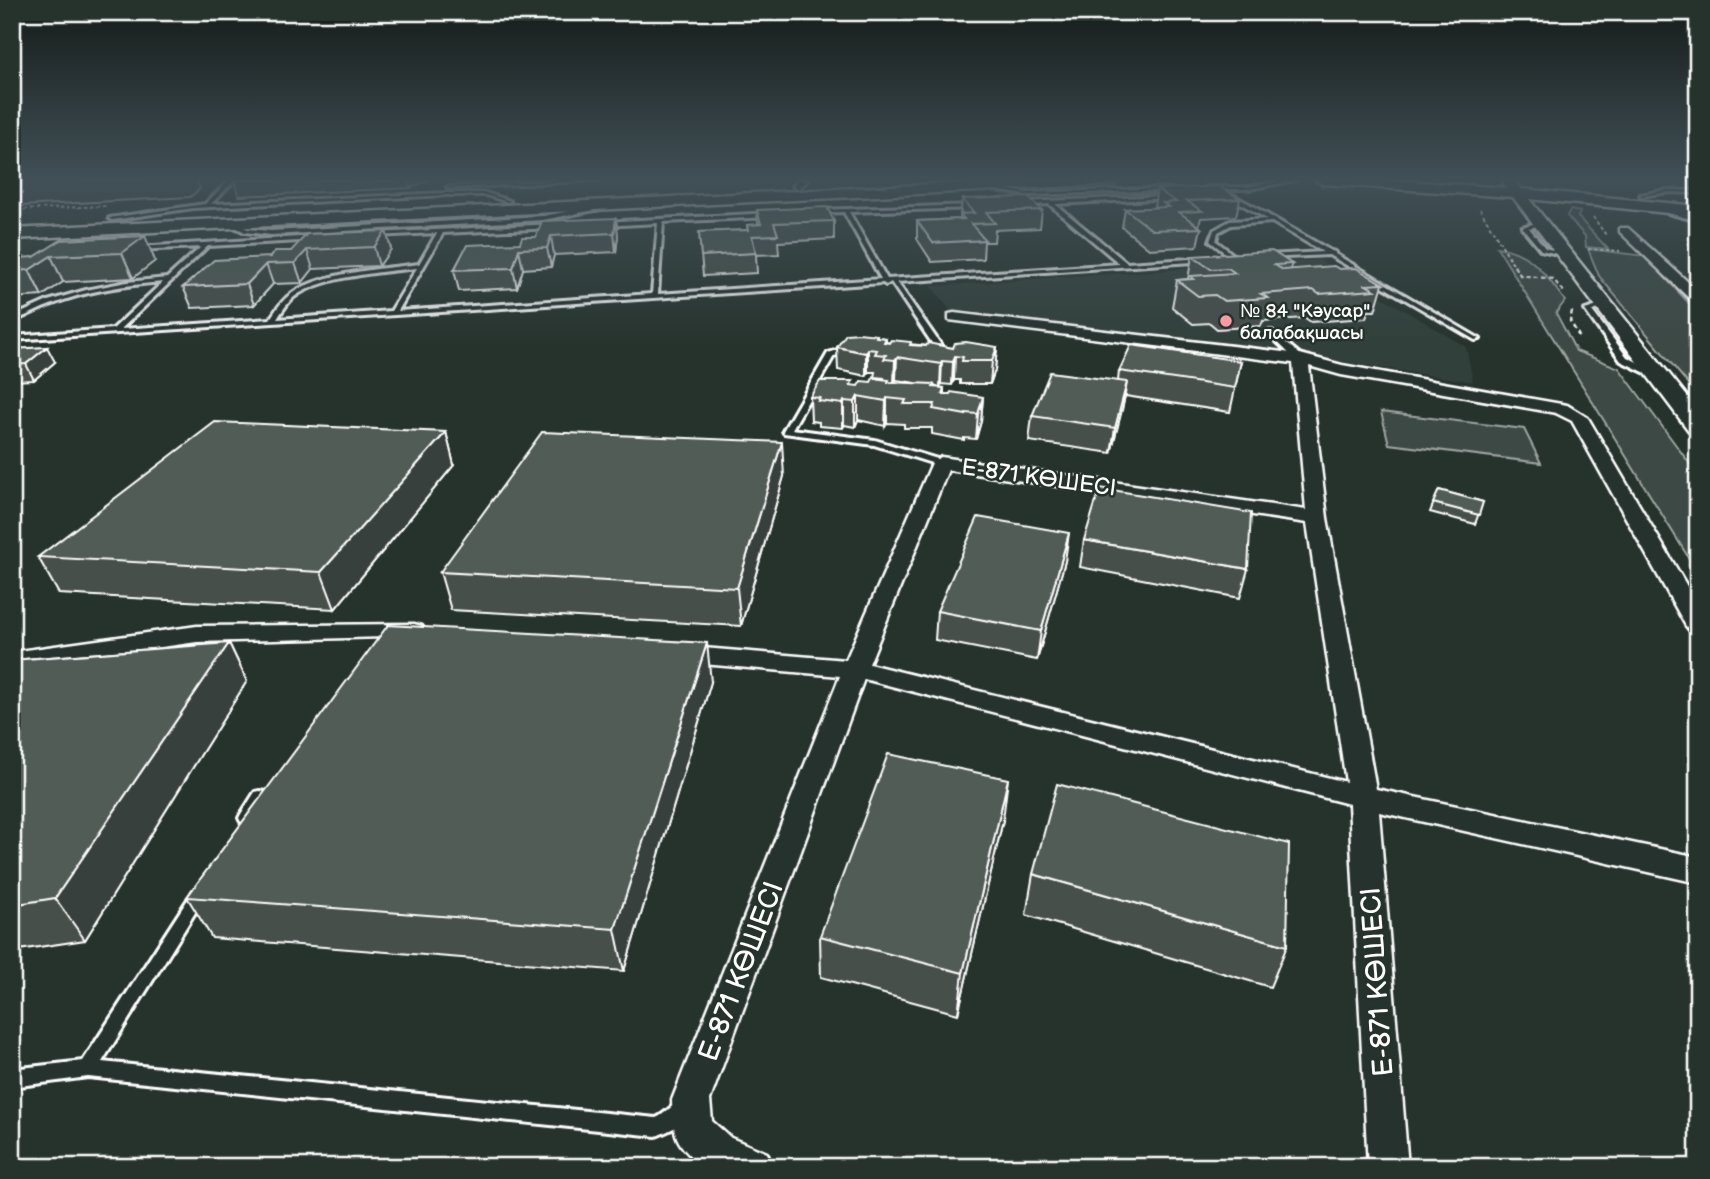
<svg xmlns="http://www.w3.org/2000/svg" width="1710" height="1179" font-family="'Balsamiq Sans',sans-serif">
<rect width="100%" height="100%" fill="#26332d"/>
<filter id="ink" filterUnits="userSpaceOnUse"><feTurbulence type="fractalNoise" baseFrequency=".0143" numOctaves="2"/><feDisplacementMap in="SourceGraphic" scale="14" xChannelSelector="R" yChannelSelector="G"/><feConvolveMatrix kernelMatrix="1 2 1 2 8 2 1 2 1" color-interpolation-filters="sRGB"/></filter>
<g filter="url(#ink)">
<!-- built -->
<path fill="#333f3a" d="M1320 260 1466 347 1473 382 1201 340 953 314 931 286Z"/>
<!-- green -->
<path fill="#3e4944" stroke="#9ea4a2" stroke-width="2" d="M1570 210 1580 212 1578 217 1608 249 1586 247 1585 236 1567 216Z
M1497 247C1531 251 1547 276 1565 301L1556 313 1576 351 1619 368 1698 475V573Z
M1588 249 1645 256 1698 313V396L1599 276Z
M1381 412 1524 429 1541 463 1389 444Z"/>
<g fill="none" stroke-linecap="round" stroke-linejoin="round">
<!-- service casing -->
<g stroke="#fff" stroke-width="6">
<path id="service" d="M230 180H235L211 204 446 193H486L510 201 508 202 486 195H446L193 208 112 220 109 218 205 204Z
M559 180H599L449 188 447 187Z
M1283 180H1295L1249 189H1207L1205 188 1207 187H1249Z
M984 186 1027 193 1170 188 1172 189 1170 190 1027 195 982 188Z
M1667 190 1698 191V193L1667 192 1642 196 1640 195Z
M1226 193H1230L1331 251 1335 252V254L1480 339 1475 340 1329 255 1264 258 1263 257 1266 255 1323 252 1272 222 1231 225 1218 232 1216 241 1239 259 1234 260 1210 241 1214 230 1230 221 1267 219 1226 195Z
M1170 196 1172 198 1055 204 1127 263 1205 258 1207 259V261L897 282 943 348 939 350 929 349V347L934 346 891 282 886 285 883 283 12 340V336L113 329 163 282C126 285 88 290 53 304 39 309 26 316 12 322V317L48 301 86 290 127 282 167 278 201 247 135 250V248L137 247 317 236 320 238 317 240 208 246 121 329 270 319C276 310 282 300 291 294 321 272 382 269 419 264L437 233 373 236V234L375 233 554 224 557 226 554 228 443 233 398 311 652 294 658 223 602 226 599 224 602 222 771 213 774 215 771 217 663 222 658 294 881 279 844 212 813 213 815 210 976 205 974 208 849 212 887 279 1120 264 1049 204 1021 206 1018 204 1021 202ZM417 268 391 311 277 319C282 311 287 303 294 297 322 276 382 272 417 268Z
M603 205 605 208 543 220 271 235 245 232 229 224 234 223 248 229 271 231 543 216Z
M1661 209 1698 217V221L1661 211Z
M1540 222 1542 225 1529 228 1545 248 1566 254V256L1541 250 1522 227Z
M1604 304 1607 306 1606 307 1592 311 1627 357 1656 371V375H1650L1621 361 1585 310Z
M1268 331H1272L1303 357V361H1297L1268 333Z
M848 347 852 349 851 351 834 356 792 429 875 440 944 461V465H938L874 445 784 433 783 431 828 353Z
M260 791 265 792 267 796 265 800 251 822 246 823 241 822 239 818 241 814 255 792Z
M199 888 204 890 206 894 204 898 102 1062 656 1118C666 1114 672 1104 682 1100L688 1103 691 1109C684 1125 671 1130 656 1136L88 1077 12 1087V1069L83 1061 194 890Z"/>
</g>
<!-- minor casing -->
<g stroke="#fff" stroke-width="5">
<path id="minor" d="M797 180H808L798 189 793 186Z
M1620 228H1628L1698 291V303L1693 302 1620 232Z
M954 313 1300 354 1342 365 1567 405 1588 418 1698 605V633L1690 631 1686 626 1572 421 1556 413 1341 375 1309 366 1327 518 1376 789 1698 857V883L1379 812 1408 1167H1368L1349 804 864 679 710 1100 712 1121 731 1138 767 1153 773 1167H704C675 1145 673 1135 672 1100L840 676 679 662 670 660 667 654 670 648 679 646 846 660 932 463 941 457 1306 510 1293 363 949 320V314ZM948 470 1307 523 1346 782 869 664Z
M414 624 422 626 426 631 422 636 197 642 12 668V652L197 626Z"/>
</g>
<!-- secondary casing -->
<g stroke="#fff" stroke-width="5">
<path id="secondary" d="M1019 180H1121L1114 184 12 239V229Z
M1316 180H1392L1506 188 1503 184 1505 181 1513 180 1521 189 1698 206V216L1529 199 1698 410V433L1689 431 1513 197 1323 184Z"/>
</g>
<!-- path-far1 -->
<path stroke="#fff" stroke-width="2" stroke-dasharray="3.5 2.5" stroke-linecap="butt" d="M1480 209 1515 267
M12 210 106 206
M1593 217 1606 235
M1588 249 1620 251"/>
<!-- path -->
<path stroke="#fff" stroke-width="2.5" stroke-dasharray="4.5 3.5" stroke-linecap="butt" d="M1514 266 1520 275 1553 279 1564 292
M1572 311 1570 321 1580 338"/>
<!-- service -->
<use href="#service" fill="#26332d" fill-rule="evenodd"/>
<!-- minor -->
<use href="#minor" fill="#26332d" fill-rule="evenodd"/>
<!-- secondary -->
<use href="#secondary" fill="#26332d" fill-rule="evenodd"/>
</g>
<!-- wall -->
<path fill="#464f4b" stroke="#fff" stroke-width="2" fill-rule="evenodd" d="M234 180H429L410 188 239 196Z
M502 180H548L503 182Z
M1157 189 1240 199 1236 216 1201 218 1199 226 1201 228 1197 246 1149 249 1122 227 1125 209 1156 208 1154 206Z
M962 199 1042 210 1040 228 995 230 994 242H984L983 259 932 262 917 239V221L960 219Z
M757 210 834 221V239L778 242 779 254 756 255 757 273 703 276 699 232 748 230 747 225H758Z
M616 218 618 236 616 252 554 255 551 267 523 269 517 288 459 291 454 270 520 243Z
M386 231 391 249 379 266 313 269 302 283 273 284 254 305 192 308 183 287 291 251Z
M145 236 155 261 133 278 63 282 42 296 12 298V261Z
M1192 256 1292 264 1290 269H1339L1383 284 1375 311H1368L1366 318 1311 322 1305 318 1263 321 1261 326 1217 329 1210 323 1193 324 1172 307 1177 280 1188 279Z
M877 335V337L886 338V342L953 348 997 347 995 370 990 384H960V380H954L952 385 941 384 940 387 934 386V387L944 388V394L983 397 981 421 976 439 964 438V440L932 434V428H904V424L887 423 885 426 858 420 855 427 844 425 843 428 819 426V422L811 421 810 397 853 386H858L884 379V378L874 377 875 372H868L866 376 838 370 837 347ZM896 380 916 383H895Z
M12 349 55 362 34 380 12 381Z
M1241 361 1230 412 1125 396 1111 453 1029 441 1032 416 1118 381 1119 371Z
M446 432 454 465 335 609 59 594 38 557Z
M784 476 741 626 451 610 440 572Z
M1439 490 1483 502 1475 524 1430 512Z
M1084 540 1248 569 1240 598 1080 567Z
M1065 561 1037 660 935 640 937 611Z
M229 643 247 681 85 940 12 951V660Z
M711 682 624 971 212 938 187 897Z
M1003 820 958 1014 821 977 820 936Z
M1033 874 1287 946 1270 987 1026 915Z"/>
<!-- shaded-wall -->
<path fill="#39403d" stroke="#fff" stroke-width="2" d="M12 180H197L200 189 190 197 20 206 12 189Z
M408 180H429L410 188Z
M616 218 618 236 616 252 614 233Z
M386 231 391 249 379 266 374 247Z
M145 236 155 261 133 278 122 253Z
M551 236 554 255 551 267 547 248Z
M519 249 523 269 517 288 513 268Z
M307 250 313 269 302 283 295 263Z
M51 256 63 282 42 296 29 270Z
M266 264 273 284 254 305 247 284Z
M47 347 55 362 34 380 26 364Z
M997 347 995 370 990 384 992 361Z
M868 349V372L866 376V353Z
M955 356 954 380 952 385 953 362Z
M897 357 896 380 894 383 895 360Z
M942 361 941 384 940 387 941 364Z
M1127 382 1123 406 1111 453 1115 428Z
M858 396V420L855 427V402Z
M983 397 981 421 976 439 978 414Z
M887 398V423L885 426 886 401Z
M844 401V425L843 428V404Z
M446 432 454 465 335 609 321 572Z
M782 442 784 476 741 626 737 588Z
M1069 533 1065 561 1037 660 1041 631Z
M229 643 247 681 85 940 55 898Z
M707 643 711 682 624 971 615 929Z
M1008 779 1003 820 958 1014 963 973Z"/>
<!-- building -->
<path fill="#515c57" stroke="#fff" stroke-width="2" d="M1219 186 1240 199 1187 201 1202 211 1179 212 1201 228 1152 230 1125 209 1169 207 1163 203 1176 202 1157 189Z
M1028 197 1042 210 986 212 995 223 971 224 985 240 933 243 917 221 964 219 960 214 974 213 962 199Z
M827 207 834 221 774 223 778 235 752 236 756 253 701 256 699 232 748 230 747 225 761 224 757 210Z
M616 218 614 233 551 236 547 248 519 249 513 268 454 270 467 245 520 243 522 237H536L542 221Z
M386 231 374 247 307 250 295 263 266 264 247 284 183 287 214 260 270 257 275 251H291L307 234Z
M145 236 122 253 51 256 29 270 12 271V261L17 258 34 257 61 240Z
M1272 251 1292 264 1275 265 1283 270 1334 266 1339 269 1356 268 1383 284 1366 285 1375 290 1319 294 1313 290 1261 294 1268 298 1224 301 1215 295 1198 296 1177 280 1194 279 1190 276 1235 273 1228 268 1211 269 1192 256Z
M859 333 877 335 876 337 886 338 884 342 889 343 891 340 911 342 910 345 926 346 928 343 953 348 955 343 966 342 997 347 992 361H962L963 357 955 356 953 362 942 361 941 364 897 357 895 360 884 359 886 355 875 354 877 350 868 349 866 353 837 347 846 334Z
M1131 345 1241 361 1235 388 1119 371Z
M47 347 26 364 12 365V349Z
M1050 372 1127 382 1115 428 1032 416Z
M873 378 889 380 888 382 934 384 933 387 944 388 942 394H950L951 392 983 397 978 414 966 413V415L933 409 935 404H904L906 400 887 398 886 401 858 396 855 402 844 401 843 404 818 401 820 398 810 397 820 381H853L850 385 858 386 861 381 871 382Z
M215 422 446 432 321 572 38 557Z
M542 432 782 442 737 588 440 572Z
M1100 488 1251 513 1248 569 1084 540Z
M1439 490 1483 502 1479 515 1433 503Z
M978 517 1069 533 1041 631 937 611Z
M388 625 707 643 615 929 187 897Z
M229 643 55 898 12 905V660Z
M888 754 1008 779 963 973 820 936Z
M1057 784 1289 844 1287 946 1033 874Z"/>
</g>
<!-- sky -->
<linearGradient id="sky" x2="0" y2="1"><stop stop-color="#151c19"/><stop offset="0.52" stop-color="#415057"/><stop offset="1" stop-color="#415057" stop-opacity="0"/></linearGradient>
<rect width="1710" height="345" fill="url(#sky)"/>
<!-- markers -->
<circle fill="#ff9aa2" stroke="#26332d" stroke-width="2.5" cx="1226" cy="321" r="7"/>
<g text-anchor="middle" stroke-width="5" stroke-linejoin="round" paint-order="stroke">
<!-- far-poi labels -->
<g font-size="19" fill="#fff" stroke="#26332d" text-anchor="start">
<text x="1240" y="317">№ 84 "Кәусар"<tspan x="1240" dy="22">балабақшасы</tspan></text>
</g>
<!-- street labels -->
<g font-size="23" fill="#fff" stroke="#26332d">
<text transform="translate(1039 477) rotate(8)" y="8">Е-871 КӨШЕСІ</text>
</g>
<!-- near-street labels -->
<g font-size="28" fill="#fff" stroke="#26332d">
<text transform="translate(740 971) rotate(-69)" y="10">Е-871 КӨШЕСІ</text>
<text transform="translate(1376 982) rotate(-94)" y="10">Е-871 КӨШЕСІ</text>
</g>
</g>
<!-- margin -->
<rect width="1710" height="1179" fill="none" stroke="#26332d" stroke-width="42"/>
<rect x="21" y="21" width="1668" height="1137" fill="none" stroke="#fff" stroke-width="2.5" filter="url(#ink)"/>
</svg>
